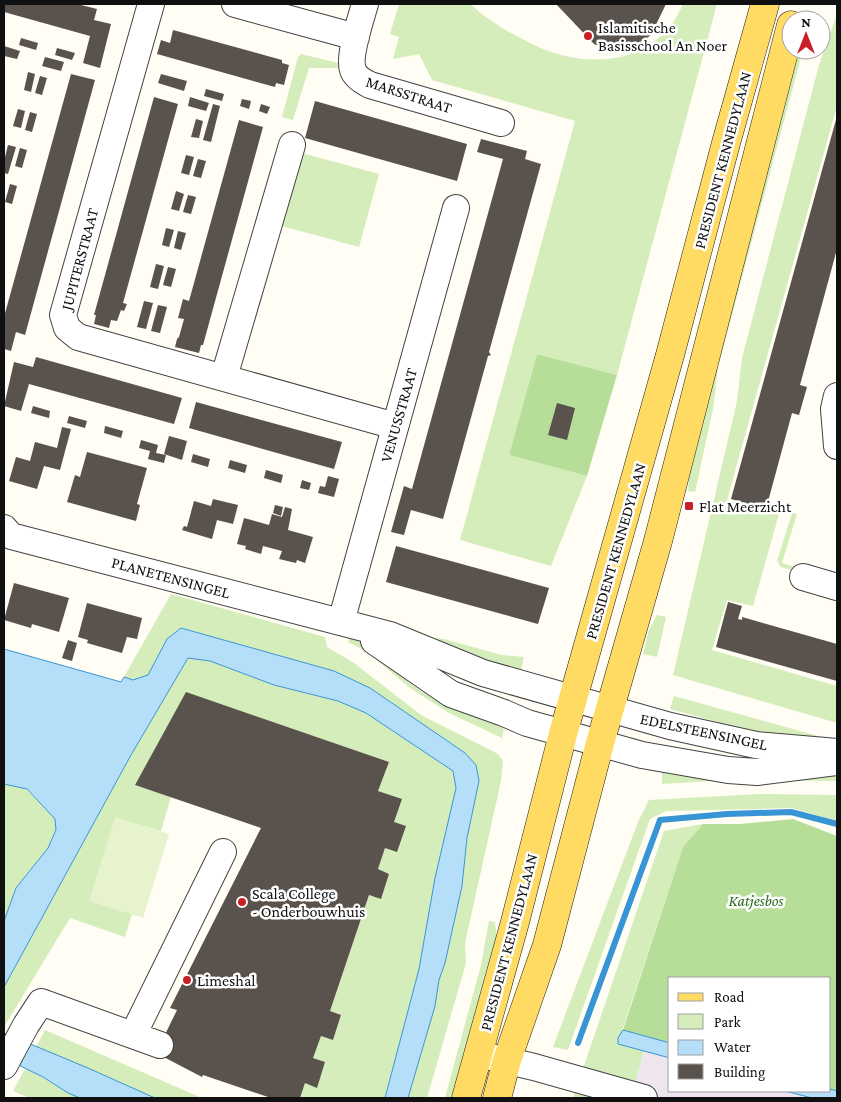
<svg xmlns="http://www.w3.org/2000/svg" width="841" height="1102" font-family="'Crimson Pro',serif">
<rect width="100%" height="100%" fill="#fffdf4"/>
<!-- industrial -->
<path fill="#eee5ef" d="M644 1051 670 1058V1091H785L812 1098H631Z"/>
<!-- green -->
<path fill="#d4edba" d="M399 4C410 4 466 2 471 5 475 7 479 12 483 15 498 26 515 36 532 44 586 71 657 66 683 4H717L617 375 537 354 509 455 587 476 551 566 460 540 575 121 432 80 419 54 393 59 399 37 390 34Z
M837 14V106L727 500 779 514 753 606 727 600 712 650 837 686V723L673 675 737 401 742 358 819 65Z
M794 50H803L718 367 713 409 695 492 688 491 692 442Z
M301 54 342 64 340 68H309L293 120 282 117 298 57Z
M302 153 379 174 359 247 282 226Z
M792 513 797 514 782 563 795 567 794 571 781 567 777 561Z
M171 594 325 637 327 647 354 663 421 715 498 754 503 761 501 781 465 943 466 963 427 1098H408L435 1006 439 980 445 963 462 886 476 765 465 753 370 688 334 671 181 628 167 639 148 675 133 680 124 677Z
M657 615 666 617 657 657 643 654 649 630Z
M350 637C374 646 391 668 411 684 438 705 472 716 504 728L502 738 449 713 410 688 366 651 348 642Z
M419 637 444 639 502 655 524 657 520 674Z
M188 658 210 661 274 685 338 701 366 713 453 771 456 788 435 878 419 969 385 1098H300L305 1083 317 1087 325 1062 313 1058 321 1036 333 1040 341 1015 330 1011 369 895 381 898 389 874 378 869 402 799 378 791 389 762 186 693 135 785 171 797 161 831 115 818 90 901 132 914 125 937 70 918 4 1027V987L131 755Z
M674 696 829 739H779L670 709Z
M662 763 837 770V781L728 780 662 784Z
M4 784 26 789 55 819 56 830 48 848 16 888 4 921Z
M759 794 837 795V821L792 808 666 811 650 819 568 1050 553 1047 638 822 649 800Z
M703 824 683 847 618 1043 644 1051 631 1098H573L664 831Z
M489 921 495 922 498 954 457 1098H445L481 965Z
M45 1030 202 1098H155L88 1068 36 1047Z
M26 1067 68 1093 80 1098H29L13 1091Z"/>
<!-- forest -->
<path fill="#b7de99" d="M537 354 617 375 587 476 509 455Z
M793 819 837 836V1091L830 1089V978H670V1043L623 1030 683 847 703 824H740Z"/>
<!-- pitch -->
<path fill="#e6f3cd" d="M115 817 169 834 143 918 89 901Z"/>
<!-- water -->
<path fill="#b5dff9" stroke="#3895d5" d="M181 628 334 671 370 688 465 753 476 765 479 781 467 838 462 886 445 963 439 980 435 1006 408 1098H385L419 969 435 878 456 788 453 771 366 713 338 701 274 685 210 661 188 658 131 755 4 987V921L16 888 48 848 56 830 55 819 27 789 4 784V649L121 682 124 677 133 680 148 675 167 639Z
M623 1030 670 1043V1058L618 1044V1038Z
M4 1033 88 1068 155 1098H80L68 1093 43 1077 4 1058Z
M830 1089 837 1091V1098H812L785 1091H830Z"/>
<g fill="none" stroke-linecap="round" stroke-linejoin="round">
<!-- stream -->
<path stroke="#3895d5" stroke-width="6" d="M578 1043 660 820 727 814 791 812 837 824"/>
</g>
<!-- building -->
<path fill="#5a524c" d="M4 4H77L97 9 94 20 111 24 100 68 83 63 90 36 4 12Z
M556 4H666L651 35 635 47 622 50 607 49 594 44Z
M173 30 282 60V63L289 65 284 85 276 83 275 87 157 54 161 40 170 43Z
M21 38 38 43 36 50 19 45Z
M4 46 20 51 17 59 4 56Z
M57 48 75 53 72 60 55 55Z
M45 57 64 62 61 71 42 66Z
M28 72 35 74 31 92 24 90Z
M71 74 95 80 25 335 16 332 11 351 4 349V317Z
M161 74 187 81 184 91 158 83Z
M40 76 47 78 42 95 35 93Z
M206 89 224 94 222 101 204 96Z
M154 97 178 104 123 303 127 304 124 311 121 310 117 321 111 320 109 328 94 324 96 315H94Z
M190 97 209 103 206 111 188 106Z
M242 99 251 101 249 109 240 106Z
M315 101 467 144 457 181 305 138Z
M213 104 220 106 211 142 203 140Z
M261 104 270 107 267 114 259 111Z
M18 109 25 111 21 128 13 126Z
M30 112 37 114 32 132 25 130Z
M837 116V249L800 385 807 387 799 415 792 413 766 509 731 499Z
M196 119 203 121 199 138 191 137Z
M239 120 263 127 203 345H201L199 353 175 347 177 339 179 337 184 319 178 318 183 299 189 301Z
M481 139 527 151 525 159 541 164 489 352 491 355 488 356 443 519 411 510 404 535 391 532 404 486 412 489 503 159 477 152Z
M8 145 16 147 8 174 4 173V161Z
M20 148 27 150 22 168 15 166Z
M186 155 194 157 189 175 181 173Z
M198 159 206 161 201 178 193 176Z
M10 184 17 186 12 204 5 202Z
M176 191 184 194 179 211 171 209Z
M188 195 196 197 191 214 183 212Z
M166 228 174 230 169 247 162 245Z
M178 231 186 233 181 250 174 248Z
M156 264 164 266 158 289 150 287Z
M168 267 176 269 171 287 163 285Z
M144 301 153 303 146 329 137 327Z
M158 305 167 307 160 333 151 331Z
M36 357 182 398 174 424 29 384 21 411 4 406 14 362 33 367Z
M196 402 342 442 334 469 189 428Z
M557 403 575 408 567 440 548 435Z
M33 406 50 411 49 418 31 413Z
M69 416 87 421 85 428 67 423Z
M105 426 123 431 121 438 104 433Z
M62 427 71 429 60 470 44 466 37 489 9 481 16 457 30 461 35 442 57 448Z
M169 436 187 441 182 460 164 454Z
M141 440 158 445 156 453 166 455 164 463 148 459 150 451 139 448Z
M87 452 147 468 137 504 140 505 136 521 67 502 75 475 80 477Z
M193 454 210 459 208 467 191 462Z
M230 460 247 465 245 473 228 468Z
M266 470 283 475 281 483 264 478Z
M328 476 339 479 334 497 318 493 320 486 325 487Z
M302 480 311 483 309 490 300 488Z
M213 499 238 505 233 524 217 520 212 539 182 530 184 526 187 527 194 501 211 506Z
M275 505 283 507 281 516 273 513Z
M285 507 292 509 288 530 313 537 305 563 297 560 296 563 279 559 282 551 263 546 261 554 245 549 246 546 237 544 244 518 269 525 272 514 282 517Z
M396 546 549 588 538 624 386 582Z
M14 583 69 598 59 632 32 624 31 628 4 620Z
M728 602 742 606 738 619 742 620V617L837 644V681L716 647Z
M87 603 142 618 137 639 127 637 122 653 87 643 88 640 78 637Z
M68 640 77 643 72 661 62 658Z
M186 692 389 762 378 791 402 799 394 822 406 826 397 852 385 848 378 869 389 874 381 899 369 895 330 1011 341 1015 333 1040 321 1036 313 1058 325 1062 317 1088 305 1083 300 1098H271L203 1075 202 1077 156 1053 177 1010 170 1008 261 828 135 785Z"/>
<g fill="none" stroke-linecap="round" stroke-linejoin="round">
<!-- minor casing -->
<g stroke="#434343" stroke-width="28">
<path id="minor" d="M151 4 63 315 67 328 78 337 395 426
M235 4 356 37
M365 4C361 18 348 57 353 70 355 77 364 82 370 85L501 123
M224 377 292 145
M837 396 834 409 837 446
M4 528 11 536 390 635 483 673 670 726 756 745 837 752
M803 577 837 587
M341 622 456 208
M374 641 451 694 504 713 527 723 642 755 728 770 757 772 836 762
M133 1035 223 852
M478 1054 534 1067 644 1098
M4 1066 26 1025 41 1002 160 1045"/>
</g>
<!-- major casing -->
<g stroke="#212121" stroke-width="29">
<path id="major" d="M466 1098 515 922 563 734 670 355 726 143 765 4
M497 1098 507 1060 547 945 600 743 658 541 791 25"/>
</g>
<!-- minor -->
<use href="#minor" stroke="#fff" stroke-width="26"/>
<!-- major -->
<use href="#major" stroke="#ffdb64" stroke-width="28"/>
</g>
<!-- markers -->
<g fill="#c91f26" stroke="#fff" stroke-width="2">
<circle cx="588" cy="36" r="5"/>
<rect x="684" y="501" width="10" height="10" rx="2.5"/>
<circle cx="242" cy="902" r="5"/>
<circle cx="187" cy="980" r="5"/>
</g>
<g text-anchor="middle" stroke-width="5" stroke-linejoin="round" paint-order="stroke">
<!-- poi labels -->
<g font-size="16" fill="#101010" stroke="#fff" text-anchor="start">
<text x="598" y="33">Islamitische<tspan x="598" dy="18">Basisschool An Noer</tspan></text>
<text x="699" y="512">Flat Meerzicht</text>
<text x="252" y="899">Scala College<tspan x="252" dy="18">- Onderbouwhuis</tspan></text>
<text x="197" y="986">Limeshal</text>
</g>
<!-- street labels -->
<g font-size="16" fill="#101010" stroke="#fff">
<text transform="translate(409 94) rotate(18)" y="6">MARSSTRAAT</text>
<text transform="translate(722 160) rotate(-75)" y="6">PRESIDENT KENNEDYLAAN</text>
<text transform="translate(79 259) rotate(-75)" y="6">JUPITERSTRAAT</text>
<text transform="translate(398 415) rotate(-74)" y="6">VENUSSTRAAT</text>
<text transform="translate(615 551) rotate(-74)" y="6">PRESIDENT KENNEDYLAAN</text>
<text transform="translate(171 577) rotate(15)" y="6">PLANETENSINGEL</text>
<text transform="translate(704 731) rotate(12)" y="6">EDELSTEENSINGEL</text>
<text transform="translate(508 942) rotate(-75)" y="6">PRESIDENT KENNEDYLAAN</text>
</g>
<!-- park labels -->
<g font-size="16" font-style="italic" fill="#2c6d1c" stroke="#fff">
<text x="756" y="906">Katjesbos</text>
</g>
</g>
<!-- border -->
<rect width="841" height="1102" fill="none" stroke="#101010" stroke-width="10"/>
<!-- legend -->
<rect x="668" y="977" width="162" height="115" fill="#ffffff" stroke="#9f9f9f"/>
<rect x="678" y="993" width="25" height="8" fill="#ffdb64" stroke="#9f9f9f"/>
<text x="714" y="1002" font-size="15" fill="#101010">Road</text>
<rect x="678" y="1014" width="25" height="15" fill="#d4edba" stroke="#9f9f9f"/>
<text x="714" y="1027" font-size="15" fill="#101010">Park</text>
<rect x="678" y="1040" width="25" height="15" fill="#b5dff9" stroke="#9f9f9f"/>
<text x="714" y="1052" font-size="15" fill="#101010">Water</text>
<rect x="678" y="1064" width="25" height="15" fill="#5a524c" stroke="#9f9f9f"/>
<text x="714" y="1077" font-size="15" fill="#101010">Building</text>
<!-- north arrow -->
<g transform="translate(806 35)"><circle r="24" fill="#ffffff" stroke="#9f9f9f"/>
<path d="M0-4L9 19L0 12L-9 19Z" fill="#c91f26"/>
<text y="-8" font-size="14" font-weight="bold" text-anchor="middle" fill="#101010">N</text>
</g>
</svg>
